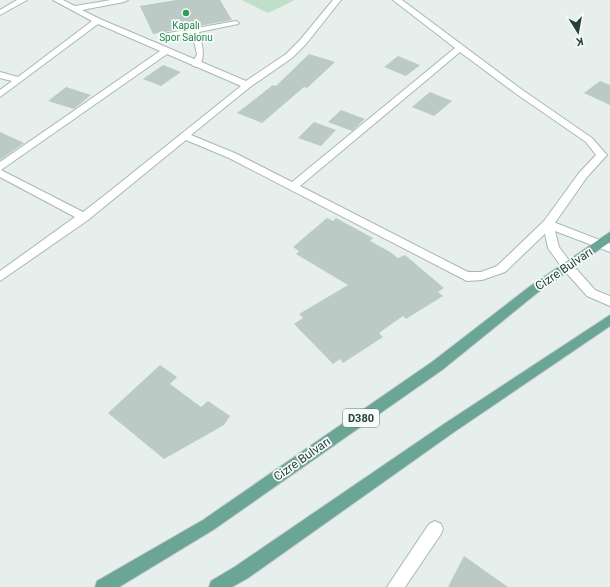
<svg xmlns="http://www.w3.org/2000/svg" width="610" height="587" font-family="Roboto,sans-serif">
<rect width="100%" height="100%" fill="#e6efeb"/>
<!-- green -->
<path fill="#bfe0c8" d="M242 0H295L268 13Z"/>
<!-- building -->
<path fill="#bbcac4" d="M176 0H220L232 20 153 34 140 6Z
M309 54 335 62 307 88 304 87 262 123 237 113 273 85 276 86Z
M398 56 420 65 406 76 384 67Z
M163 65 181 72 161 86 143 79Z
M600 81 610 85V105L584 93Z
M66 87 91 95 74 109 48 101Z
M430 92 452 101 434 116 412 107Z
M341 110 365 119 352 131 328 122Z
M314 122 336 130 321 146 298 138Z
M0 132 24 143 0 160Z
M327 218 333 221 336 218 373 238 370 241 390 252 398 258 405 255 444 288 438 292 443 296 406 319 403 316 379 333 383 337 343 363 340 359 333 364 294 324 303 318 299 314 348 285 296 254 299 251 293 247Z
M160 365 177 377 170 384 201 407 208 401 230 416 224 425 164 459 108 413Z
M464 556 508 587H448Z"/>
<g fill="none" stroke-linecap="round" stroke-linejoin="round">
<!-- service casing -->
<g stroke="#a8b8b2" stroke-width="2">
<path id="service" d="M236 21 239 23 238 24 199 32C201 42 208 61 196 67L192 65 197 54 192 33 163 38 160 36 163 34Z"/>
</g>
<!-- minor casing -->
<g stroke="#a8b8b2" stroke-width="2">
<path id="minor" d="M17 0H27L0 15V10Z
M53 0H63L75 6 111 0H128L124 2 82 10 100 19 246 81 286 54 300 40 333 0H341L306 44 292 58 250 87 191 135 237 154 292 182 455 48 393 0H402L521 89 592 138 607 155 587 177 552 227 505 272 482 280 467 281 229 158 186 140 88 220 0 281V271L75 217 0 177V162L160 51 98 24 0 97V90L12 81 0 78V72L18 77 92 21ZM460 52 515 93 586 142 596 155 579 173 544 221 497 266 481 272H468L300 186ZM167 54 241 86 105 195 83 212 1 170Z"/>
</g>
<!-- tertiary casing -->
<g stroke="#a8b8b2" stroke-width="2">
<path id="tertiary" d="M435 521 441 524 443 529 441 534 405 587H387L429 524Z"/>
</g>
<!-- secondary casing -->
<g stroke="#a4bbb3" stroke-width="2">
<path id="secondary" d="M548 220 610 244V252L555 231 559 247 571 263 595 290 610 296V306L587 296 563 269 548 248 543 224Z"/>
</g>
<!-- primary casing -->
<g stroke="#c2cac8" stroke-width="2">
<path id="primary" d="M610 232V242L537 293 442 370 213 530 119 587H95L97 581 203 520 432 362 529 287Z
M610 315V326L454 432 248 578 232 587H209L211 581 236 566 444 424Z"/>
</g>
<!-- service -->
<use href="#service" fill="#fff" fill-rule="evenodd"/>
<!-- minor -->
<use href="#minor" fill="#fff" fill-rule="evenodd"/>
<!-- tertiary -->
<use href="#tertiary" fill="#fff" fill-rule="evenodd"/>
<!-- secondary -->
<use href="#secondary" fill="#fff" fill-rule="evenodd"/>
<!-- primary -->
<use href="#primary" fill="#6aa596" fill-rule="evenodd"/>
</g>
<!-- markers -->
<circle fill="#2e9e5b" stroke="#f7fbf9" stroke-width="1.5" cx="186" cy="13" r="4"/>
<g text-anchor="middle" stroke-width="3.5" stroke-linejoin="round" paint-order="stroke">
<!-- far-leisure labels -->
<g font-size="10" fill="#27864d" stroke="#f7fbf9">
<text x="186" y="29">Kapalı<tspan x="186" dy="12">Spor Salonu</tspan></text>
</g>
<!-- shield labels -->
<rect fill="#f7fbf9" stroke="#637a73" stroke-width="1" x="343" y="409" width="36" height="18" rx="3"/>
<g font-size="11" font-weight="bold" fill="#24423a">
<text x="361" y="422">D380</text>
</g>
<!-- street labels -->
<g font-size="12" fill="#24423a" stroke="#f7fbf9">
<text transform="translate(564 269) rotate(-34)" y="4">Cizre Bulvarı</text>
<text transform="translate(302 459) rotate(-35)" y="4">Cizre Bulvarı</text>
</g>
</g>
<!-- north arrow -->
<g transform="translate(578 32) rotate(169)" stroke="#f7fbf9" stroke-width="3" paint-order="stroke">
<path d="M0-3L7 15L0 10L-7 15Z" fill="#24423a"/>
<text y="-6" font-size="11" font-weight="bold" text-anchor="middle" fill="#24423a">K</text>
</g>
</svg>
